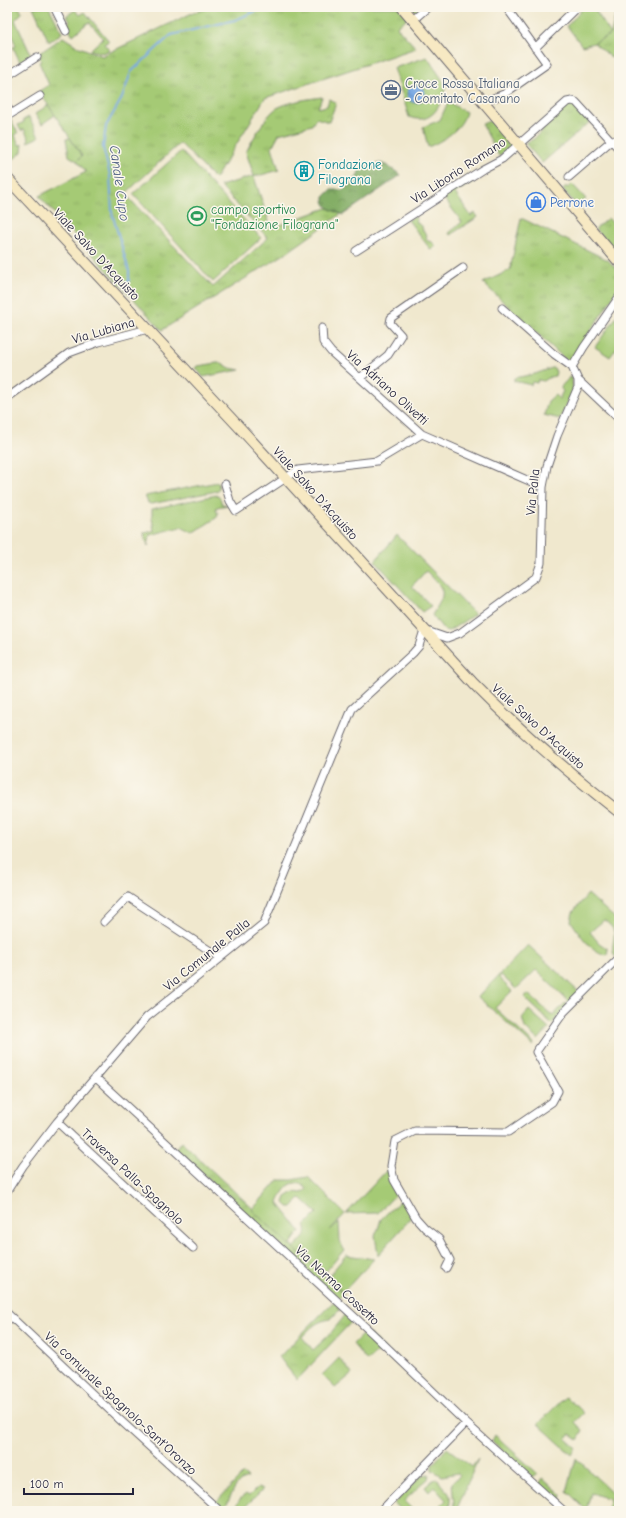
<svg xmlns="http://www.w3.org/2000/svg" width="626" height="1518" font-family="'Comic Neue',sans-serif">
<defs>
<pattern id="grass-tufts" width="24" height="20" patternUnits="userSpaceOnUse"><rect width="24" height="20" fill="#a5ca74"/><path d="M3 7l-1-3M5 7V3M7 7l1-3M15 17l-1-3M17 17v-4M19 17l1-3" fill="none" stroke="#8ead65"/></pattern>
<pattern id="forest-crowns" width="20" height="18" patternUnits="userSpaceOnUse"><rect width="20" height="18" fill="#84ae66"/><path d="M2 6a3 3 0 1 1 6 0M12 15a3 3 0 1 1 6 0" fill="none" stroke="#6c8d55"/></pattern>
<pattern id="water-ripples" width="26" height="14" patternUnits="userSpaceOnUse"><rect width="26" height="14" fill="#79a9e3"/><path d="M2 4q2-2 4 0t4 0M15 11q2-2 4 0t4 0" fill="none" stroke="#6389b9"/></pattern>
</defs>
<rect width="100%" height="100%" fill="#fbf7ec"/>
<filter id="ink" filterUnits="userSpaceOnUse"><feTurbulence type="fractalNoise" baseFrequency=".025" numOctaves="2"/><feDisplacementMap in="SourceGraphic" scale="8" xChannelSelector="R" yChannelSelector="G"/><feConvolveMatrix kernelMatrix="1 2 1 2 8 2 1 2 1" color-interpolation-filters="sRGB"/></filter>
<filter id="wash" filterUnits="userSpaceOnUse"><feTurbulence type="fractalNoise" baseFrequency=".012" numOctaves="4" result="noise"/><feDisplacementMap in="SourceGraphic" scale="16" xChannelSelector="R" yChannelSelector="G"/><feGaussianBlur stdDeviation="0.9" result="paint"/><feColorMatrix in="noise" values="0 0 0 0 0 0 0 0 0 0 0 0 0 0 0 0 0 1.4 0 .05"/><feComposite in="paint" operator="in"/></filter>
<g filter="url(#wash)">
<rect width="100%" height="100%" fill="#f0e8ce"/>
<!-- grass -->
<path fill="url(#grass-tufts)" stroke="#647658" d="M33 7H49L62 33 49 42Z
M212 7H420L397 27 416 48 265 98 215 179 180 143 125 194 213 287 268 238 220 186 254 176 246 152C252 141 267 112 279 107 292 101 308 99 322 97L318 108 327 106 329 99 336 103 329 122 316 118 312 125 279 134 272 147 279 170 254 177 271 228 327 208 341 214 288 252 162 330 39 196 86 172 77 161 82 156 39 91 49 85 39 62 41 61 38 54 63 37 77 46 102 56 190 14Z
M617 7H619V64L594 43 611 34Z
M571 104 575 105 591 121 542 163 525 143 534 139 563 108Z
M492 120 513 145 499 156 482 124Z
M521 218 608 260 619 272V288L571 360H566L483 283 510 270Z
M608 218 619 230V255L595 229Z
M181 1142 344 1293 338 1299 176 1149Z
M333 1302 341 1308 331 1319C316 1321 312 1327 302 1337L313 1350 329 1335 347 1313 354 1319 297 1380 279 1357Z
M565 1397 578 1407 584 1413 575 1422 583 1431 578 1440 570 1434 566 1439 576 1448 572 1455 538 1424Z"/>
<!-- forest -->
<path fill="url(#forest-crowns)" stroke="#536850" d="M380 163 386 165 401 175 343 215C334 210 323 209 324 197L331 190H342L351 184 357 177 360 169Z"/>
<!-- garden -->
<path fill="#a5ca74" stroke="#647658" d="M7 7H19L22 13 15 20 31 55 20 62 13 47 16 46 11 33 7 34Z
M584 7H593L611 34 594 43 582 46 567 26Z
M75 10 80 15 85 12 109 41 104 44 110 50 103 53 90 50 103 38 89 22 73 35 66 25 70 21 66 16Z
M427 57 446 85C442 104 433 126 409 117L394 68Z
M448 102 466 112C462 129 443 141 428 147L423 127 440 120Z
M48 105 55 115 42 124 35 114Z
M29 117 39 137 28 142 27 141 29 139 24 129 21 131 18 125 24 122 23 120Z
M10 118 18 133 15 135 19 145 23 144 22 152 9 163 7 161V120Z
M70 138 82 156 77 161 69 156 66 139Z
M181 151 261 238 213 282 133 194Z
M484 170 483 175 455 193 471 216 475 213 478 217 450 235 449 233 462 222 443 197Z
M572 184 586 199 577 206 563 190 566 186 568 188Z
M415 216 417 223 422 226 423 231 427 235 426 239 428 241 432 242 436 246 431 250 408 220Z
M617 316 619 318V345L610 357 595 347Z
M217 363H222L230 368 240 370 203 377 196 368 198 366Z
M552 368H554L556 372 555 376 550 377 544 381 538 380 537 383 532 382 531 385 514 381V378L535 374Z
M569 377 572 378 573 390 560 419 544 415 548 401 555 395 559 399 563 391 561 389C561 384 567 382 569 377Z
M218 482 219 488 217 491 151 504 148 503 145 496Z
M216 495 220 498 222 504 228 505 217 507 216 510 218 514 216 518 193 533 181 527 150 535 148 546 144 533 154 531 152 518V509Z
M397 535 475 614 449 631 444 630 432 615C447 592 446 591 426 571L412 586 431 606 422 612 375 561Z
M588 894 619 922V953L615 957C609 946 617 938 613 929 611 926 607 922 604 920L590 932 599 943 608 949 607 955C591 952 580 935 571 921L573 912Z
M528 945 581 994 570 1003 536 970 516 989 501 975 499 978 512 991 495 1008 534 1044 533 1046 478 997Z
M528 994 553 1016 565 1003 567 1006 552 1024 524 997Z
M529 1010 549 1028 538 1040 525 1028 522 1018Z
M388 1169C390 1177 396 1188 396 1194L378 1213 346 1214Z
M308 1177 345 1214 330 1230 339 1222 340 1241 344 1250 323 1275 294 1248C300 1241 310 1235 305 1225L317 1213 301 1198 292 1207H288L284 1203 286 1197 294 1192 302 1193 307 1189C293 1174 283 1190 278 1203L300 1231 290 1245 252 1210 278 1180H291Z
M401 1200 412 1217 378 1255 375 1235 378 1229 381 1219Z
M346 1255 374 1259 343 1292 327 1278Z
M366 1331 386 1350 375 1354 367 1361 353 1344Z
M339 1358 352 1374 335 1388 322 1375Z
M495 1435 538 1474 533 1478 492 1441Z
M447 1448 472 1467 478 1459 456 1511H451L454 1505 452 1483 460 1475 458 1473 442 1476 432 1470V1465Z
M576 1458 619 1499V1511H607L610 1499 591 1493 586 1510 591 1511H588L586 1510 567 1491Z
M243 1474 248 1478C233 1481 232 1498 224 1508L216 1502Z
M429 1474 428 1479 422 1484 404 1501 414 1511H403L394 1503 422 1475Z
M543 1478 562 1495 560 1502 539 1484Z
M438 1479C444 1493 455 1489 448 1511H435L446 1500 434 1487 429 1492 425 1487 433 1480Z
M258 1487 263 1489 241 1511H227L230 1508 234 1509 240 1499 246 1494 249 1496Z"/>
<!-- water -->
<path fill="url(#water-ripples)" stroke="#4e668f" d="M407 94a9 9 0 1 1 18 0a9 9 0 1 1-18 0Z"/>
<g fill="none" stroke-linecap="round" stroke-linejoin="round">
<!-- stream -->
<path stroke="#79a9e3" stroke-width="2" d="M126 286 129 280V271L112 213 110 175 103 147 106 126 122 98 131 72 171 35 235 20 265 7"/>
</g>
</g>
<g filter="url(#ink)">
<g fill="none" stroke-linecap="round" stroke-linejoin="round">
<!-- street casing -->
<g stroke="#6a676e" stroke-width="9">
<path id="street" d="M54 7 66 31
M413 20 428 7
M535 48 577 7
M7 76 37 57
M483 102 504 94 547 64 506 7
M7 106 11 114 40 96
M569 177 612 140
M356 251 483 169 502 159 567 102 572 101 576 102 619 149
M502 308 554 354 572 367
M322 328 323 342 331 352 422 434 543 487
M360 378 388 355 401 335 390 323 391 318 463 268
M578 380 619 419
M7 398 69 353 99 342 148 329
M225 484 230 501 236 511 298 470 377 461 422 434
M104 922 128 897 221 958
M95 1077 373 1334 466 1423 564 1511
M57 1122 193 1248
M7 1191 23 1166 57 1122 147 1017 211 966 264 923 352 709 413 653 419 646 424 630 447 638 460 633 536 577 541 563 543 487 547 466 557 436 578 387V380L572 367 584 347 619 297
M446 1268 450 1260 439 1239 425 1228 416 1218 394 1180 391 1166 395 1141 415 1131 508 1132 552 1102 558 1091 536 1052 564 1012 619 957
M7 1313 119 1419 220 1511
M381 1511 466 1423"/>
</g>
<!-- secondary casing -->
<g stroke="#6a676e" stroke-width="12">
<path id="secondary" d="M402 7 619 262
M7 178 240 428 474 684C519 730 568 772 619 812"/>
</g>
<!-- street -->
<use href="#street" stroke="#fff" stroke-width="7"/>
<!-- secondary -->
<use href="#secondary" stroke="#f7e9c3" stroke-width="10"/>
</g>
</g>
<!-- icons -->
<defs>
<g id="office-ring" transform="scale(1)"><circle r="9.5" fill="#fbf7ec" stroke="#5c6f8a" stroke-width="1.5"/><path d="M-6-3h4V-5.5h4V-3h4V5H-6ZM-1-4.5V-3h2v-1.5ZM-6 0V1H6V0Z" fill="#5c6f8a"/></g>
<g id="building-ring" transform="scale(1)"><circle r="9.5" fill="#fbf7ec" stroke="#0f9aa8" stroke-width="1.5"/><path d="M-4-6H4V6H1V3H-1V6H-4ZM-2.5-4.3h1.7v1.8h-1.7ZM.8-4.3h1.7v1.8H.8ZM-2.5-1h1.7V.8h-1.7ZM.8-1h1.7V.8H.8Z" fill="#0f9aa8"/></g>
<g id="shop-ring" transform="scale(1)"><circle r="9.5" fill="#fbf7ec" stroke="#3f7fe0" stroke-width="1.5"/><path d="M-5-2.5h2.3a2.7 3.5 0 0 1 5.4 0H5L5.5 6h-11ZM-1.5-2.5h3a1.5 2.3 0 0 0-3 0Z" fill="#3f7fe0"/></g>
<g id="stadium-ring" transform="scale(1)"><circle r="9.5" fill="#fbf7ec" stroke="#2e9e5b" stroke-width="1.5"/><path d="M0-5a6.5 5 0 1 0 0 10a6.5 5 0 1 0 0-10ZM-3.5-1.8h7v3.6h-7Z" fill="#2e9e5b"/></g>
</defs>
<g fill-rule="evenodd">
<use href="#office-ring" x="391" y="90"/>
<use href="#building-ring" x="304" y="171"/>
<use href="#shop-ring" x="536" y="202"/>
<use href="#stadium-ring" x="197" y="216"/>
</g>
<g text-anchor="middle" stroke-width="3" stroke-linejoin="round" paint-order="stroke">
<!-- service labels -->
<g font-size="13" fill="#4e5e75" stroke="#fbf7ec" text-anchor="start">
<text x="405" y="88">Croce Rossa Italiana<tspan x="405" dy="15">- Comitato Casarano</tspan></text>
</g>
<!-- culture labels -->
<g font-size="13" fill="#0d838f" stroke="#fbf7ec" text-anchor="start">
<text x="318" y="169">Fondazione<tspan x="318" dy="15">Filograna</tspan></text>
</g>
<!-- street labels -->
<g font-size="13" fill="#22223b" stroke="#fbf7ec">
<text transform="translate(458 170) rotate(-33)" y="5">Via Liborio Romano</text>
<text transform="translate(97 254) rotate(47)" y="5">Viale Salvo D'Acquisto</text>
<text transform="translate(103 330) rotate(-16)" y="5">Via Lubiana</text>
<text transform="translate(388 387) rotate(42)" y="5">Via Adriano Olivetti</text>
<text transform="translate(532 492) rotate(-84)" y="5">Via Palla</text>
<text transform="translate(316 493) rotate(48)" y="5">Viale Salvo D'Acquisto</text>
<text transform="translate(539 726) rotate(42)" y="5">Viale Salvo D'Acquisto</text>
<text transform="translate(206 954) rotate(-39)" y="5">Via Comunale Palla</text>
<text transform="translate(133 1176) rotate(43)" y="5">Traversa Palla-Spagnolo</text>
<text transform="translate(338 1285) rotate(43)" y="5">Via Norma Cossetto</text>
<text transform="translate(121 1403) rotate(43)" y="5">Via comunale Spagnolo-Sant'Oronzo</text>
</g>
<!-- shop labels -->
<g font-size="13" fill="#366cbe" stroke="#fbf7ec" text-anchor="start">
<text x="550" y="207">Perrone</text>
</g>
<!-- leisure labels -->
<g font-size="13" fill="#27864d" stroke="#fbf7ec" text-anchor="start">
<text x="211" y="214">campo sportivo<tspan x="211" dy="15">"Fondazione Filograna"</tspan></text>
</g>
<!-- water labels -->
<g font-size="14" font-style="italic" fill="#45587e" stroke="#fbf7ec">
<text transform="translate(120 183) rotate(82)" y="5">Canale Cupo</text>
</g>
</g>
<!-- margin -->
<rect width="626" height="1518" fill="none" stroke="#fbf7ec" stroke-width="24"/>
<!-- scale -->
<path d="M24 1488v6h109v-6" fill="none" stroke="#22223b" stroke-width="2"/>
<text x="30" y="1488" font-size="12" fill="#22223b" stroke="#fbf7ec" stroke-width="3" paint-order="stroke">100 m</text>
</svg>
